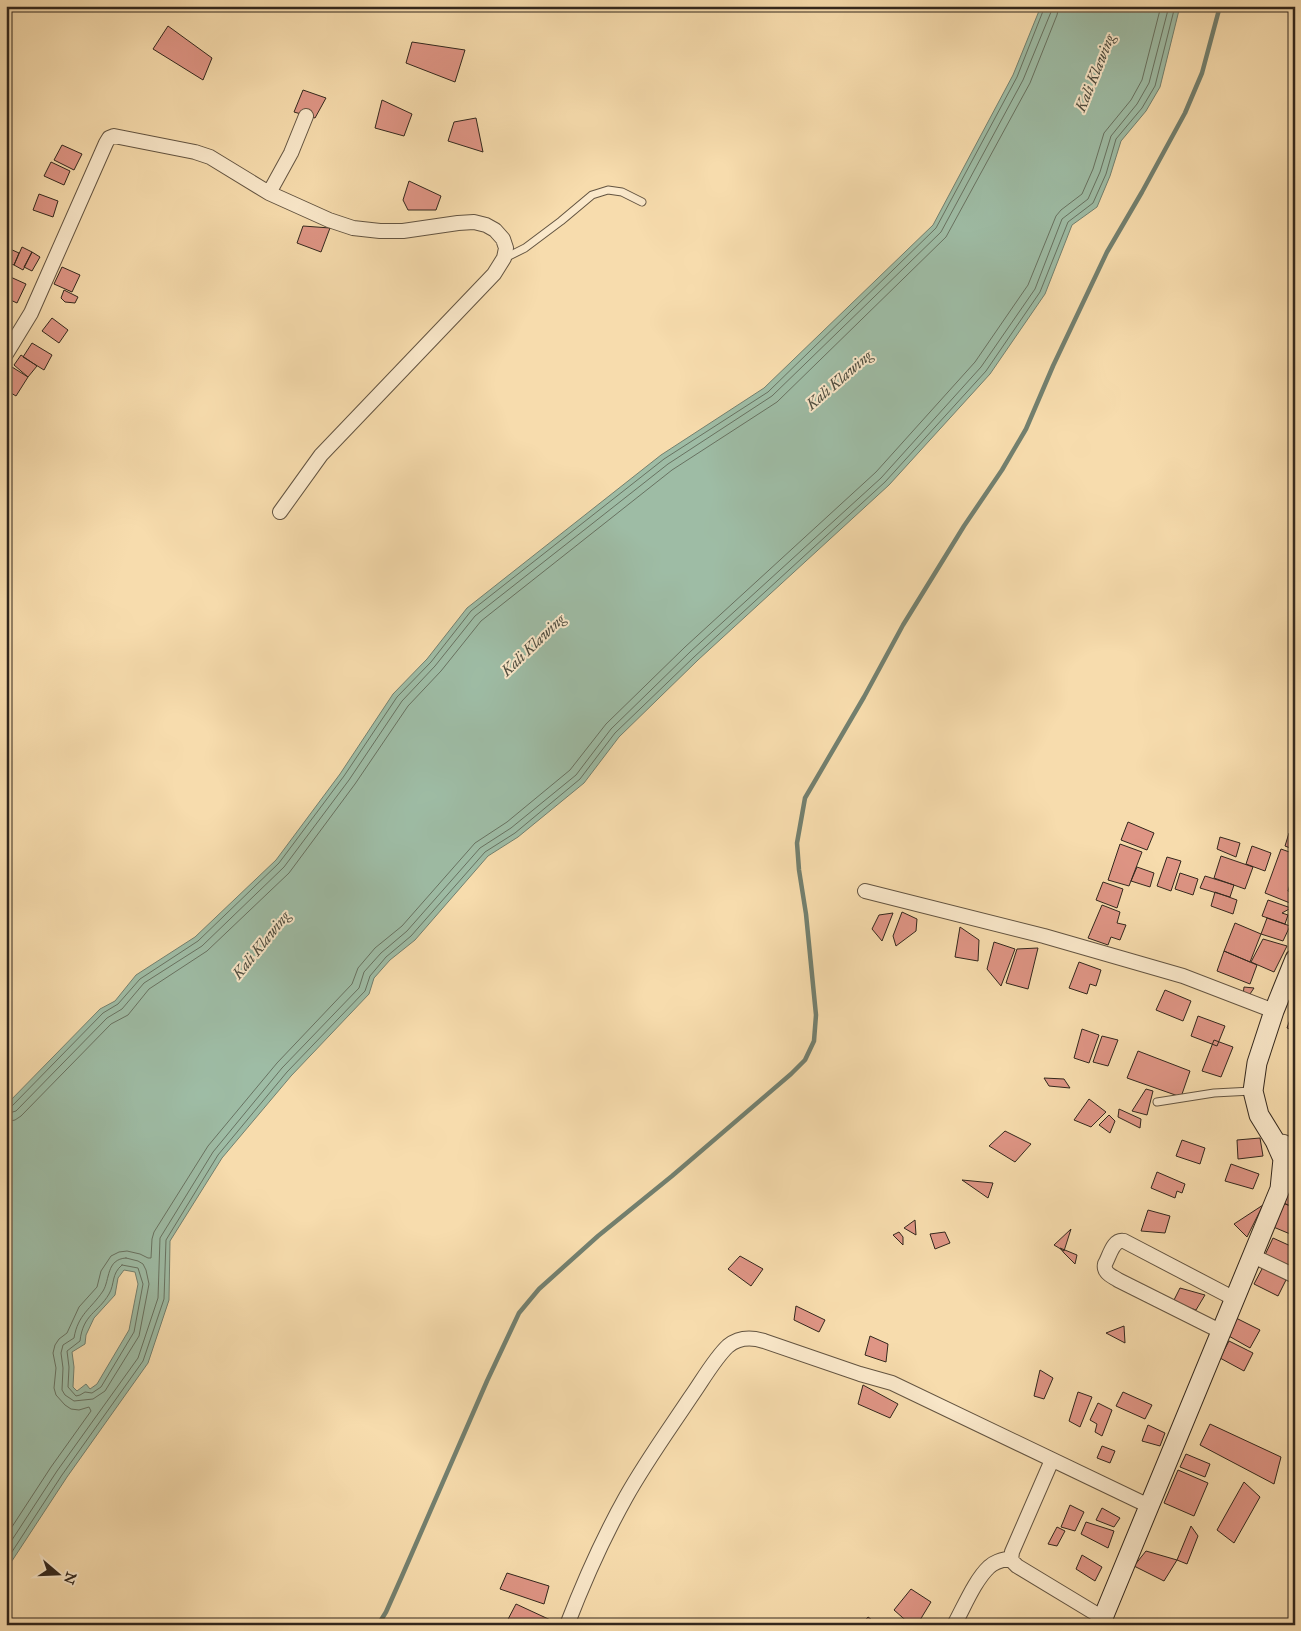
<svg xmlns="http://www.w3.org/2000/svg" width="1301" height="1631" font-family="'IM FELL Great Primer',serif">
<rect width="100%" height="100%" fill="#f7dcad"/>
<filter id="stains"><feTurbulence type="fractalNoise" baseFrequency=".004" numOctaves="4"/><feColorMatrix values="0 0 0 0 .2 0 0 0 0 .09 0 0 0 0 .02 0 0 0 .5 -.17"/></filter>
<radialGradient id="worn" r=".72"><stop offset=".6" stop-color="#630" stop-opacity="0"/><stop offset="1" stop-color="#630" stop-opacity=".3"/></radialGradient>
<!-- water -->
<path fill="#9ebca5" stroke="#73806f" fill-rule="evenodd" d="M1041 6H1180L1160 87 1146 111 1121 141 1110 176 1097 207 1072 225 1045 294 990 374 889 485 698 660 619 737 584 783 518 837 488 856 415 940 390 960 374 978 369 994 291 1076 222 1158 170 1241 169 1300 148 1363 67 1477 8 1567 6 1581V1105L100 1009 115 1001 136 975 195 937 276 860 340 774 393 694 427 659 467 608 661 455 764 388 933 225 1013 75ZM124 1270 135 1272 138 1284 129 1330 97 1384 90 1389 86 1384 77 1391 73 1387 74 1367 72 1352 85 1344 86 1335 94 1318 115 1295 118 1278Z"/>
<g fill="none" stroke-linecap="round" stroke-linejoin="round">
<!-- shore -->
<path stroke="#687261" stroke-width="1" d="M6 1108 12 1106 103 1013 118 1004 140 979 198 941 279 863 344 776 397 697 431 662 471 611 664 459 768 392 936 228 1017 77 1045 6
M6 1114 16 1111 107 1018 122 1009 144 983 202 946 284 867 349 780 402 701 435 666 475 616 668 464 772 396 941 232 1023 80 1051 12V6
M6 1122 15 1120 21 1116 111 1024 128 1015 149 989 207 951 289 873 355 784 408 706 441 671 481 621 672 470 777 402 946 237 1030 83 1057 15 1059 6
M126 1258 138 1261 143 1264 146 1270 149 1284 139 1336 105 1391 93 1399 74 1401 65 1395 62 1390 63 1368 61 1353 63 1345 74 1338C78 1314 91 1309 103 1291 110 1280 106 1259 126 1258Z
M122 1265 138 1268 143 1284 134 1332 101 1387 92 1393 85 1392 80 1395 76 1396 68 1387 69 1367 67 1351 80 1341C83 1314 98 1313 109 1294 115 1284 111 1274 122 1265Z
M6 1536 51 1467 91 1411 89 1407 79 1410 71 1409 65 1405 56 1395 54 1388 56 1368 53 1353 55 1345 59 1339 67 1333 79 1307 97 1287 101 1271 111 1256 119 1252 127 1251 140 1254 148 1258H151L152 1239 154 1232 208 1146 277 1063 352 984 358 968 375 948 402 926 475 843 507 822 570 770 606 724 685 647 876 472 975 362 1028 285 1056 216 1061 210 1082 194 1093 169 1104 133 1131 100 1142 80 1161 6
M6 1549 57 1471 138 1358 158 1298 160 1238 213 1152 282 1068 359 988 364 972 381 953 407 931 480 848 511 828 576 775 611 729 690 652 881 478 981 367 1035 289 1062 219 1088 199 1100 172 1111 136 1137 104 1149 83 1169 6
M6 1561 62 1475 143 1361 164 1299 166 1240 218 1155 287 1072 365 991 370 976 386 957 411 936 485 852 515 833 580 779 615 733 694 657 885 482 986 371 1040 292 1068 222 1093 203 1106 174 1116 139 1142 108 1155 86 1175 6"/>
<!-- stream -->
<path stroke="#73806f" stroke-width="4.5" d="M378 1625 386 1612 402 1576 487 1381 519 1313 539 1289 598 1236 672 1176 791 1074 805 1060 814 1041 816 1015 806 914 799 870 797 843 805 798 864 697 903 625 964 526 1002 470 1026 429 1053 366 1107 252 1142 192 1185 113 1202 73 1220 6"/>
</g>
<!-- building -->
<path fill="#df9585" stroke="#32271d" d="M168 26 212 58 203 80 153 49Z
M412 42 465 50 455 82 406 63Z
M303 90 326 98 315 118 294 112Z
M382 100 412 114 404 136 375 128Z
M476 118 483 152 448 141 454 122Z
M62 145 82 154 74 170 54 160Z
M51 162 70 171 64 185 44 176Z
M409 181 441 196 436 210H408L403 200Z
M39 194 58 201 53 217 33 210Z
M303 226 330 228 321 252 297 243Z
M22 247 32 252 23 270 14 265Z
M10 249 19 253 14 265 6 262Z
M32 252 40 257 32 271 24 267Z
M62 267 80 275 72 292 54 284Z
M6 275 26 284 17 303 6 298Z
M64 290 78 297 75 303 65 302 61 298Z
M52 318 68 330 59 343 42 331Z
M32 343 52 355 44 370 23 357Z
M21 355 37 366 28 377 14 365Z
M12 367 28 377 16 396 6 390V376Z
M1128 822 1154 833 1147 850 1121 840Z
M1289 833 1295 835V850L1285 846Z
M1220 837 1240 843 1236 857 1217 849Z
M1120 844 1142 852 1129 886 1108 880Z
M1252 846 1271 853 1265 871 1246 864Z
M1281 849 1295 854V883L1291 881 1288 891 1295 894V905L1265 893Z
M1221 856 1253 867 1245 889 1214 878Z
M1167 857 1181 861 1171 891 1157 886Z
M1137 867 1154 873 1150 887 1131 881Z
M1180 873 1198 879 1193 895 1175 889Z
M1205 876 1234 885 1230 897 1200 888Z
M1103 882 1123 889 1117 908 1096 900Z
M1215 892 1237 900 1233 914 1211 906Z
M1268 900 1291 908 1282 913 1288 915 1285 924 1262 916Z
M1102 905 1120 912 1117 923 1126 925 1120 940 1111 937 1108 945 1088 938Z
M902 912 917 919 916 931 896 946 893 936Z
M893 913 882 941 872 929 879 915Z
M1267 918 1290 926 1283 941 1261 934Z
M1235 923 1261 934 1250 962 1224 951Z
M960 927 979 940 978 961 955 957Z
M1263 939 1287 946 1274 972 1251 962Z
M994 942 1015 949 1001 986 987 969Z
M1038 948 1028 989 1006 983 1017 949Z
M1224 951 1257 965 1250 984 1217 971Z
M1079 962 1101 970 1096 986 1090 984 1087 994 1069 988Z
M1244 987 1254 988 1248 997 1243 995Z
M1165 990 1191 1001 1183 1021 1156 1010Z
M1294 1008H1295V1031L1287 1028Z
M1198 1016 1225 1026 1217 1046 1191 1036Z
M1082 1029 1099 1035 1089 1063 1074 1058Z
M1102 1036 1118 1040 1108 1066 1093 1062Z
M1214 1040 1233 1047 1221 1077 1202 1071Z
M1138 1051 1190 1071 1181 1097 1127 1078Z
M1044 1078 1064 1079 1070 1088 1049 1086Z
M1146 1089 1153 1091 1147 1115 1132 1111Z
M1089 1099 1106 1112 1091 1127 1074 1120Z
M1119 1109 1141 1119 1140 1128 1118 1117Z
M1109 1115 1115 1121 1110 1133 1099 1125Z
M1005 1131 1031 1144 1015 1162 989 1146Z
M1260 1138 1263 1156 1238 1159 1237 1140Z
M1182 1140 1205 1148 1200 1164 1176 1156Z
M1231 1164 1259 1174 1253 1189 1225 1181Z
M1157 1172 1185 1184 1182 1193 1177 1191 1175 1198 1151 1188Z
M962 1180 993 1183 988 1198Z
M1289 1182 1295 1184V1208L1281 1202Z
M1281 1202 1295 1208V1236L1271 1226Z
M1263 1205 1247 1237 1234 1224Z
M1148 1210 1170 1216 1165 1233 1141 1231Z
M915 1220 916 1235 904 1228Z
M1071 1229 1064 1251 1054 1245Z
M899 1232 903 1237V1245L893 1235Z
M945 1232 950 1243 935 1249 930 1234Z
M1273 1238 1295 1248V1262L1290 1271 1264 1257Z
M1060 1248 1077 1255 1075 1264 1064 1253Z
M740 1256 763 1269 751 1286 728 1269Z
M1263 1267 1287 1278 1278 1296 1254 1284Z
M1180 1288 1205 1295 1196 1310 1173 1302Z
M796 1306 825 1320 819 1332 794 1320Z
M1236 1318 1260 1330 1250 1348 1227 1335Z
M1124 1326 1125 1343 1106 1333Z
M870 1336 888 1344 886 1362 865 1355Z
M1292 1338H1295V1353L1291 1352Z
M1229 1341 1253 1353 1244 1371 1220 1358Z
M1040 1370 1053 1378 1044 1399 1034 1396Z
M863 1385 898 1404 890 1418 858 1404Z
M1078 1392 1092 1397 1080 1427 1069 1421Z
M1123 1392 1152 1405 1145 1419 1116 1406Z
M1098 1403 1112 1410 1102 1436 1095 1432 1097 1424 1090 1420Z
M1210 1424 1281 1457 1274 1484 1200 1445Z
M1148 1425 1165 1433 1160 1446 1142 1441Z
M1102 1446 1115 1451 1110 1463 1097 1458Z
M1186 1454 1210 1464 1205 1477 1180 1467Z
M1178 1470 1208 1483 1194 1516 1164 1503Z
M1244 1482 1260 1497 1234 1543 1217 1530Z
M1070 1505 1084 1512 1075 1531 1061 1527Z
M1102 1508 1120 1518 1114 1527 1096 1520Z
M1086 1522 1114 1531 1108 1548 1081 1534Z
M1191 1526 1198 1536 1187 1564 1177 1560Z
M1057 1527 1065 1531 1057 1546 1048 1544Z
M1146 1551 1177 1560 1164 1581 1134 1566Z
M1082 1555 1102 1567 1095 1581 1076 1569Z
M507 1573 549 1586 544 1604 500 1589Z
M911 1589 931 1602 917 1625H911L894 1610Z
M516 1604 557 1623 556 1625H505Z
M868 1617 879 1625H861Z"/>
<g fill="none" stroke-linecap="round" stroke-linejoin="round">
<!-- lane casing -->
<g stroke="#635441" stroke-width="9">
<path id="lane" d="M505 258 525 248 561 221 592 195 608 190 622 192 642 202
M1157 1102 1214 1093 1252 1091"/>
</g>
<!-- street casing -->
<g stroke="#635441" stroke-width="16">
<path id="street" d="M269 193 291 153 306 116
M6 354 31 313 106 143 109 138 114 136 195 152 210 157 269 193 329 220 353 228 380 231H403L458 223 474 222 486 225 495 230 503 239 506 248 504 258 494 274 321 455 280 512
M865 891 1044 936 1183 976 1274 1011
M1275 1141 1284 1142 1295 1147
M1253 1256 1295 1276
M1222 1332 1118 1280C1112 1276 1103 1273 1105 1264 1110 1255 1113 1239 1124 1241L1235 1299
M1052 1460 1012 1552 1011 1560 1017 1566 1103 1618
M567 1625C584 1581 603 1538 626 1497 645 1463 668 1431 690 1398 701 1383 714 1359 728 1346 739 1337 751 1337 764 1341L860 1374 892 1383 1149 1506
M954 1625C964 1607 975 1580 989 1567 995 1561 1003 1560 1011 1558"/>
</g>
<!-- secondary casing -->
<g stroke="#32271d" stroke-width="21">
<path id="secondary" d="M1100 1625 1280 1189 1283 1159 1275 1141 1259 1115 1253 1091 1257 1063 1274 1011 1295 959"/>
</g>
<!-- lane -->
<use href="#lane" stroke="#fae8ca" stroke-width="7"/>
<!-- street -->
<use href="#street" stroke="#fae8ca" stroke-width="14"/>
<!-- secondary -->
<use href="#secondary" stroke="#fae8ca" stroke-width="19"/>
</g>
<g text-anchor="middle" stroke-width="4" stroke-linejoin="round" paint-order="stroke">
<!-- water labels -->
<g font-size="15" font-style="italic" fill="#4d4c3f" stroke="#fae8ca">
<text transform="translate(1095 73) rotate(-68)" y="5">Kali Klawing</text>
<text transform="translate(839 380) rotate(-41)" y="5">Kali Klawing</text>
<text transform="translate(533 645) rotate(-44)" y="5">Kali Klawing</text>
<text transform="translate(261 945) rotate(-51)" y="5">Kali Klawing</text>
</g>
</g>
<!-- margin -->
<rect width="1301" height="1631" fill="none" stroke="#f7dcad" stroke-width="25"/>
<rect x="8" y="8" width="1286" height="1616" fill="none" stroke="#32271d" stroke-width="2.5"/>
<rect x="12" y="12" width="1276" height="1606" fill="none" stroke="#32271d"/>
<!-- north arrow -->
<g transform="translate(58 1574) rotate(109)" stroke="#fae8ca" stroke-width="4" paint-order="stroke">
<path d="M0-4L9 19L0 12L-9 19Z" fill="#32271d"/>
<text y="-8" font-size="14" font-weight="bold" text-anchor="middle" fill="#32271d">N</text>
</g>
<rect width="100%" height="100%" filter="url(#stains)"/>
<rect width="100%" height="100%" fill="url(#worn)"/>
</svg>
